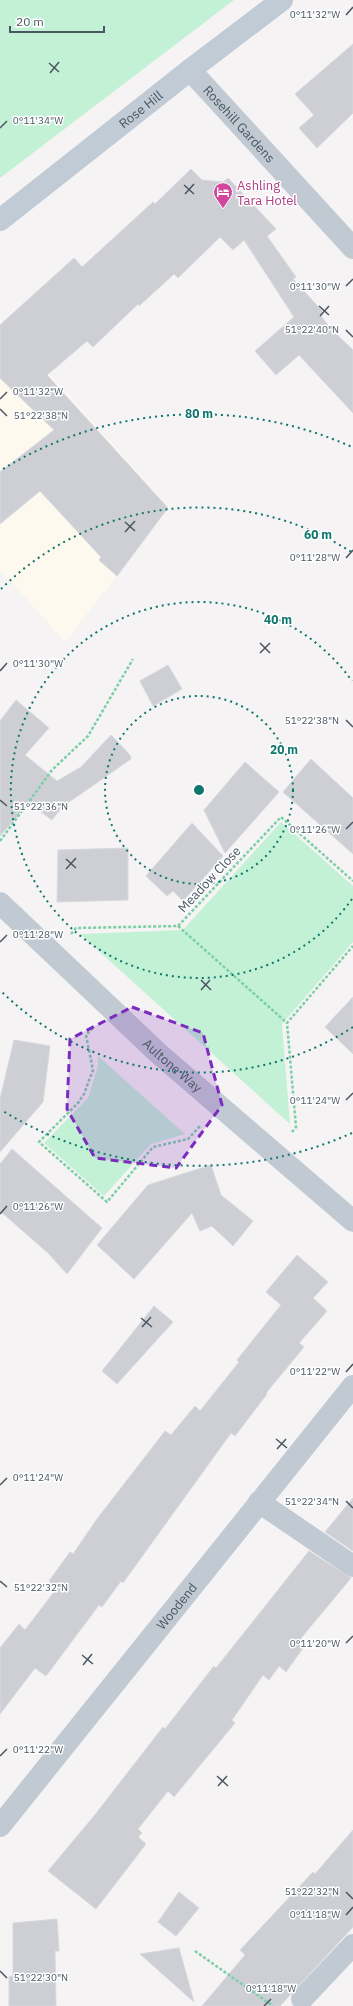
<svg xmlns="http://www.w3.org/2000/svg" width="353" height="2006" font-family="'IBM Plex Sans',sans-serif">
<rect width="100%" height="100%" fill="#f5f3f3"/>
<!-- commercial -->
<path fill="#fdf9ef" d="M0 319 170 508 65 642 0 570Z"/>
<!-- green -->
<path fill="#c3f1d5" d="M0 0H234L0 178Z
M281 822 353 886V942L282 1024 290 1124 80 934 183 930Z
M98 1056 185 1134 151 1144 104 1196 44 1143 88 1098 98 1066Z"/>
<!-- building -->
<path fill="#cdcfd5" stroke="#d7d9de" d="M353 44V113L317 148 299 128 314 115 295 94Z
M191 169 202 180 223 182 228 178 276 229 267 236 296 277 293 279 322 311 321 316 331 329 353 350V413L299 355 276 375 255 351 294 317 244 240 233 250 220 237 178 278 174 274 139 306 138 304 93 347 87 341 47 375 168 508 117 576 99 560 101 557 40 491 0 524V472L54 430 0 378V325L74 258 82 267 153 202 155 204Z
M168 665 182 689 153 706 140 681Z
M16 700 49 728 25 755 57 781 81 767 111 735 130 755 131 759 62 807 52 820 29 803 0 836V721Z
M311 759 353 798V854L283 792Z
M245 762 279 792 225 853 204 810Z
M192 823 223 856 183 901 173 891 167 896 146 876Z
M128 848V900L57 902 58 850Z
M353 997V1054L325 1027Z
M14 1040 50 1046 43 1102 0 1152V1099Z
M12 1149 102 1228 67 1274 48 1253 0 1211V1164Z
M211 1165 221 1195 253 1221 233 1246 212 1226 200 1231 192 1213 134 1279 97 1245 148 1185Z
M297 1255 328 1282 313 1298 327 1311 299 1343 304 1347 266 1393 267 1394 235 1436 231 1433 123 1583 121 1581 102 1607 99 1605 46 1676 35 1668 0 1714V1648L19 1624 25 1630 57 1588 49 1581 70 1552 73 1554 97 1519 165 1431 171 1435 195 1406 200 1411 239 1362 237 1360 281 1305 266 1292Z
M154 1306 173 1322 117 1384 102 1371Z
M353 1498V1551L325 1532Z
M309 1551 351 1578 297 1643 303 1648 286 1672 279 1666 269 1680 263 1675 232 1720 235 1723 178 1792 174 1797 168 1791 138 1829 142 1833 138 1837 146 1844 96 1909 48 1871 94 1816 163 1727 165 1729 214 1666 216 1668Z
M353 1830V1927L280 2006H202L245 1955 240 1950 313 1872 315 1874Z
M179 1892 199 1908 176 1936 158 1922Z
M57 1919 59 1951H55L56 2006H9V1977L13 1976V1923Z
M179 1948 194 2002 140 1954Z"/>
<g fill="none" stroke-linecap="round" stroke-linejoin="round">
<!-- path -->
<path stroke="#7ad0a6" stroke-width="2.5" stroke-dasharray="3 2" stroke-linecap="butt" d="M0 841 52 770 88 736 133 659
M178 926 287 1023
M71 934 76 928 178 926 281 817 353 881
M93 1028 86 1035 93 1070 84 1094 78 1103 39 1142 107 1202 153 1147 188 1139 200 1126
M292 1132 296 1127 287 1023 353 946
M195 1951 273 2006"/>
<!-- street -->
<g stroke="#c1cad2" stroke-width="22">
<path id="s1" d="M190 70 353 248"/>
<path id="s2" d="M0 903 158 1053 353 1221"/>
<path d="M259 1502 353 1566"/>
<path id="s3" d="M0 1826 353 1386"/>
<path d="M302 1999 353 1945"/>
</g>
<!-- secondary -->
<path stroke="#c1cbd6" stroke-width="22" id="s4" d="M0 220 190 70 282 0"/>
</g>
<!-- marked area -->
<path fill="#7b2cbf" fill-opacity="0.2" stroke="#7b2cbf" stroke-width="3" stroke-dasharray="8 5" stroke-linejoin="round" d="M132 1007 203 1033 222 1105 176 1168 95 1158 67 1109 70 1039Z"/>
<!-- ticks -->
<path fill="none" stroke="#4a5661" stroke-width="1.5" d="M346 15 353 7M49 63 59 72M50 73 59 62M0 128 7 121M184 185 194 194M185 194 194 184M346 286 353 279M319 306 329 315M320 316 329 306M346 330 353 337M0 399 7 392M0 409 7 416M125 522 135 531M125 532 135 521M346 558 353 550M260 643 270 653M260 653 270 643M0 671 7 663M346 720 353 727M0 800 7 806M346 829 353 822M66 859 76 868M66 869 76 858M0 942 7 935M201 980 211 990M201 990 210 980M346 1100 353 1093M0 1214 7 1206M141 1318 152 1327M142 1327 151 1317M346 1372 353 1364M276 1439 287 1448M277 1449 286 1439M0 1485 7 1478M346 1501 353 1508M0 1581 7 1587M346 1643 353 1636M82 1655 93 1664M83 1665 92 1654M0 1756 7 1749M217 1776 228 1786M218 1786 227 1776M346 1892 353 1899M346 1915 353 1907M0 1971 7 1978M264 2006 271 1999"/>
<!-- distance rings -->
<g fill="none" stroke="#0f766e" stroke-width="2" stroke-dasharray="2 4">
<circle cx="199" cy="790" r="94"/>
<path d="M352 899A188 188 0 1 1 352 681"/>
<path d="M353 1027A282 282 0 0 1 1 991M1 589A282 282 0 0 1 353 553"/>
<path d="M352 1133A376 376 0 0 1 3 1111M3 469A376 376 0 0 1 352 447"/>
</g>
<!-- icons -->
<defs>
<g id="hotel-pin" transform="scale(1)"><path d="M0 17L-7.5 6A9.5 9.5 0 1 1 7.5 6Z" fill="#d1479c" stroke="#fff"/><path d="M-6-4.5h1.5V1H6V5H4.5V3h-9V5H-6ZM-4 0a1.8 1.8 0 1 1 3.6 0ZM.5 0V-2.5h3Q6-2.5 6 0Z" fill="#fff"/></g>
</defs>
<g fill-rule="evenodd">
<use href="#hotel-pin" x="223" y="192"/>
</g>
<g text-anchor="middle" stroke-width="3" stroke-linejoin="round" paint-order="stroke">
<!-- street labels -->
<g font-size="13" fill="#4a5661" stroke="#fff">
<text dy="5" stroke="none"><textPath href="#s4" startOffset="179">Rose Hill</textPath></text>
<text dy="5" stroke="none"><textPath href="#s1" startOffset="73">Rosehill Gardens</textPath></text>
<text transform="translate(209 879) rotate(-47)" y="5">Meadow Close</text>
<text dy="5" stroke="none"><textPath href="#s2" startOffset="237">Aultone Way</textPath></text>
<text dy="5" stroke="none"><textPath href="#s3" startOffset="282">Woodend</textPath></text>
</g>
<!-- hotel labels -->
<g font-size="13" fill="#b23c85" stroke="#fff" text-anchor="start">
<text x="237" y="190">Ashling<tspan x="237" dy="15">Tara Hotel</tspan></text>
</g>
</g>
<g font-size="10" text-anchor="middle" fill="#4a5661" stroke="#fff" stroke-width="3" stroke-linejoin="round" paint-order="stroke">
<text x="315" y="18">0°11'32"W</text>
<text x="38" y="124">0°11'34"W</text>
<text x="315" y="290">0°11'30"W</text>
<text x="312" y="333">51°22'40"N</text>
<text x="38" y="395">0°11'32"W</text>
<text x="41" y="419">51°22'38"N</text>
<text x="315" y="561">0°11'28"W</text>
<text x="38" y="667">0°11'30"W</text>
<text x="312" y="724">51°22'38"N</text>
<text x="41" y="810">51°22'36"N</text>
<text x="315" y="833">0°11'26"W</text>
<text x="38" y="938">0°11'28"W</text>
<text x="315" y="1104">0°11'24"W</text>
<text x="38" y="1210">0°11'26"W</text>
<text x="315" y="1375">0°11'22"W</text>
<text x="38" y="1481">0°11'24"W</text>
<text x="312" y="1505">51°22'34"N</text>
<text x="41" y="1591">51°22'32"N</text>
<text x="315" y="1647">0°11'20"W</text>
<text x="38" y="1753">0°11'22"W</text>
<text x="312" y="1895">51°22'32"N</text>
<text x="315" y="1918">0°11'18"W</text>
<text x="41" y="1981">51°22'30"N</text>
<text x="271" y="1992">0°11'18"W</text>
</g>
<circle cx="199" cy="790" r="6" fill="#0f766e" stroke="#fff" stroke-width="2"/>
<g font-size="12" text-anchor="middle" font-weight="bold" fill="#0f766e" stroke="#fff" stroke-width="3" stroke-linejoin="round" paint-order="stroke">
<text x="199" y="418">80 m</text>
<text x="318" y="539">60 m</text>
<text x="278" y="624">40 m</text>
<text x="284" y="754">20 m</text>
</g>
<!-- scale -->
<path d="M10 26v6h94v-6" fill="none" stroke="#4a5661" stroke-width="2"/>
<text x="16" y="26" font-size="12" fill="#4a5661" stroke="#ffffff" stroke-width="3" paint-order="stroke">20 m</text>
</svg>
